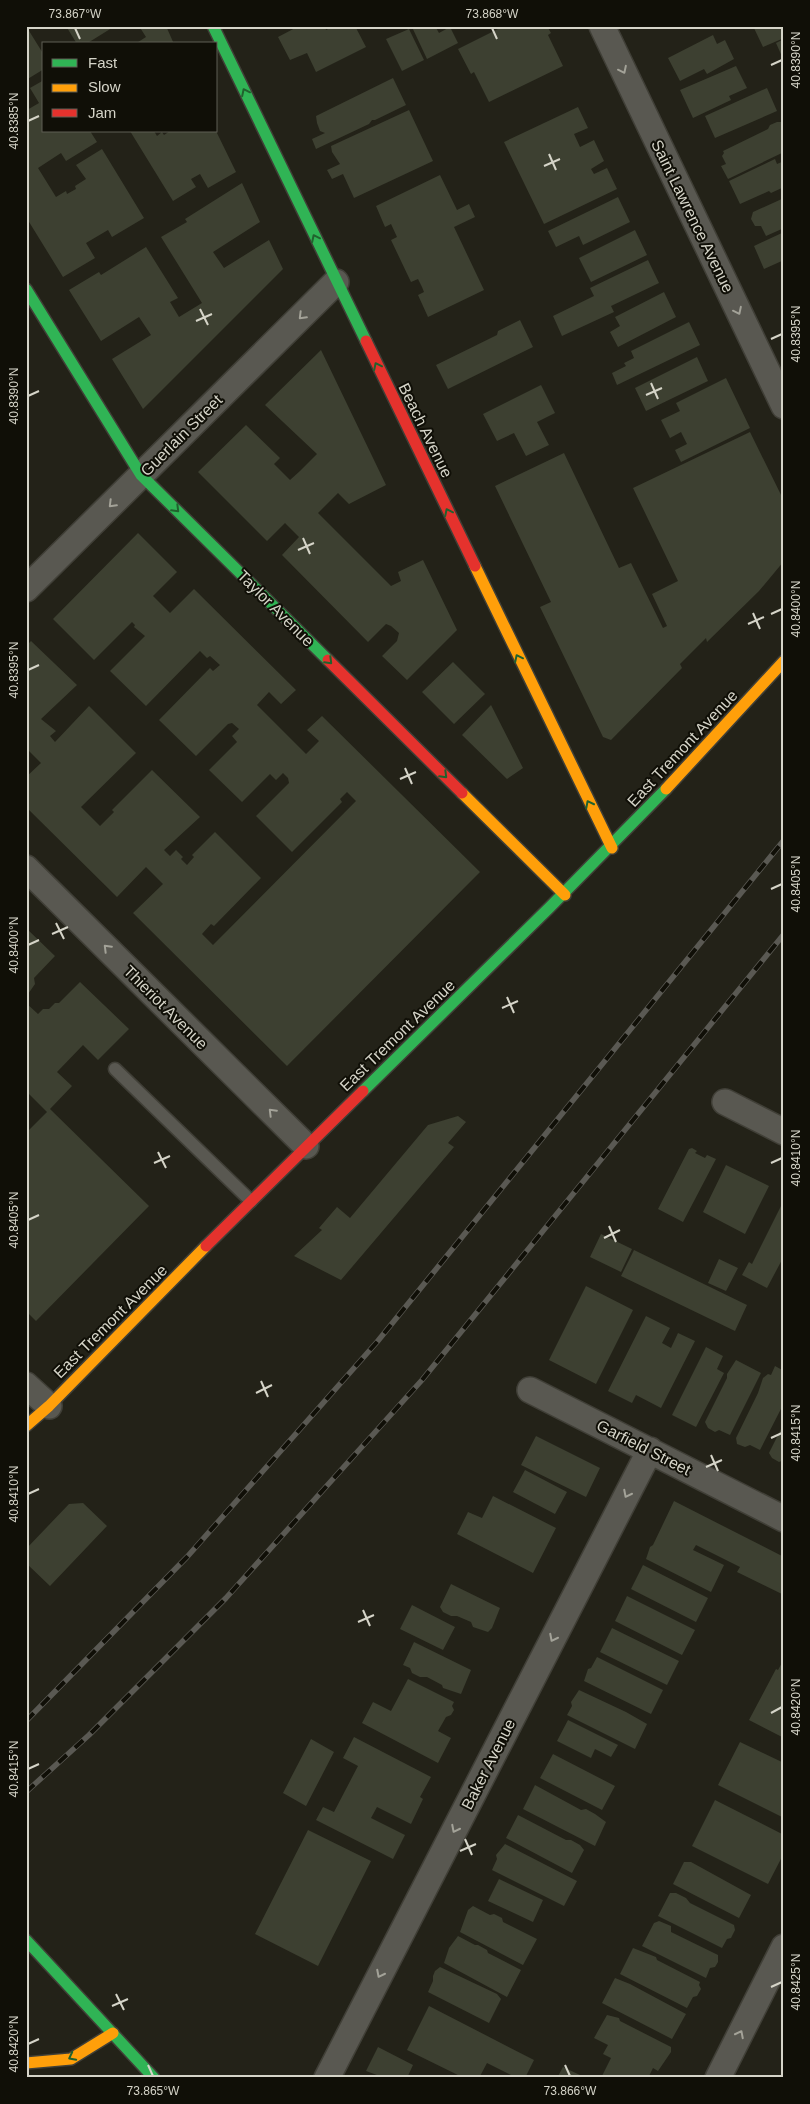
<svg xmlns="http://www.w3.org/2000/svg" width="810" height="2104" font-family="Helvetica,sans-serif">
<rect width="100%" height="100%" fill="#232218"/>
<!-- building -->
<path fill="#3d4031" d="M26 26 44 55V69L26 80Z
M66 26H115L86 44H77Z
M139 26H166L174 44H135L146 37Z
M299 26H325L326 30 334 26H355L366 47 316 72 307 53 290 60 278 37Z
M414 26H435L439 33 450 27 458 43 427 59 412 27Z
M504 26H547L551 33 548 35 563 66 489 102 474 72 471 74 458 49Z
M753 26H784V38L763 47Z
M409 29 424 60 402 71 386 39Z
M713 35 717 44 725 40 734 59 707 74 704 69 680 81 668 58Z
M784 39V61L776 43Z
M736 66 747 88 729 96 731 100 693 118 680 90Z
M393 78 406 105 375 120H372L369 124 316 149 312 139 325 133 320 131 317 123 316 116Z
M44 80V131H90L97 142 66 161 61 153 38 168 56 197 66 191 67 194 76 189 75 186 86 179 76 165 102 149 144 218 112 237 108 230 86 243 95 258 63 277 26 217V116L29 114 27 110 39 103 30 88Z
M767 88 777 111 715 138 705 116Z
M578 107 588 128 574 134 580 147 594 140 604 161 591 169 594 174 607 168 617 189 544 224 504 142Z
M409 110 433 161 354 198 343 174 332 179 327 170 340 164 332 152 331 146Z
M777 122H784V152L728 179 721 166 726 164 722 156 724 153 723 151 768 129 770 125Z
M130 131H154L157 136 162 132 164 135 170 131H216L236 172 208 188 200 174 191 179 196 187 173 201Z
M775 159 777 164 784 161V187L771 193 769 191 740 204 729 181Z
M440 175 457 210 469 204 475 217 454 227 484 290 428 317 418 295 424 292 422 287 418 279 411 282 391 240 397 237 391 224 385 227 376 206Z
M242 183 260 222 213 252 224 268 269 240 283 269 143 409 112 359 151 335 139 317 101 341 69 290 99 272 101 275 146 247 178 298 170 302 179 317 202 303 161 237 187 222 185 219Z
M618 197 630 222 583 245 579 236 556 247 548 231Z
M784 198V228L766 236 761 226H755L751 219 753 212Z
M635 230 647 255 591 282 579 258Z
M784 232V260L764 269 754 246Z
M648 260 659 283 611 306 614 312 562 336 553 316 594 296 590 288Z
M664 292 676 317 618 347 610 332 620 326 615 317Z
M520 320 533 347 448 389 436 365 497 335 498 331Z
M689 322 700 345 617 385 612 373 626 366 624 363 634 358 631 351Z
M321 350 386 485 349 504 338 493 318 513 391 586 401 581 398 572 423 560 457 630 407 680 382 656 397 641 399 633 391 626 386 624 368 642 282 555 299 537 285 523 267 541 198 472 246 425 280 458 274 464 290 480 300 471 317 454 265 405Z
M697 357 708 381 646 411 635 388Z
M726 378 750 428 681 462 675 450 687 444 681 432 670 438 661 420 680 411 676 403Z
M541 385 555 413 537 422 549 445 526 456 514 433 497 441 483 414Z
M750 432 784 501V561L759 591 707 642 706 638 680 664 682 668 611 740 603 737 540 607 551 602 495 486 564 453 619 568 631 563 663 628 667 626 652 594 678 581 633 488Z
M138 533 177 572 153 596 170 613 194 589 296 690 281 704 269 692 257 705 306 754 319 741 307 730 322 716 480 872 287 1066 133 913 163 884 146 867 117 897 26 807V777L41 763 26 748V646L31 641 77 685 41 719 56 731 50 736 55 742 89 706 136 753 81 807 100 826 114 812 112 810 152 770 200 817 164 850 170 856 176 850 183 857 181 859 187 865 194 857 192 855 215 832 261 878 214 926 211 924 202 934 213 945 356 801 347 792 340 799 342 802 292 852 256 816 289 783 288 778 283 773 276 780 270 774 242 802 209 770 237 742 232 736 239 729 232 723 228 724 196 756 159 720 210 668 213 671 220 665 210 656 207 658 200 651 146 706 110 671 145 636 134 627 135 625 132 622 94 660 53 619Z
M453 662 485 694 454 724 422 692Z
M491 705 523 768 507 779 462 735Z
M26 928 55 956 34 978 35 984 26 997Z
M80 982 129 1029 98 1060 83 1045 57 1072 72 1086 50 1109 149 1206 36 1321 26 1311V1133L47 1112 26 1091V1003L38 1014 43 1009H49L55 1003H59Z
M458 1116 466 1122 448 1143 454 1147 341 1280 294 1256 322 1230 319 1228 337 1207 350 1218 428 1125Z
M692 1148 697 1151 695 1153 705 1158 707 1155 716 1159 683 1222 658 1209 689 1149Z
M726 1165 769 1186 745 1234 703 1212Z
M784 1200V1256L767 1288 742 1275 749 1262 752 1264Z
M601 1234 632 1249 621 1272 590 1257Z
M634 1250 747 1305 735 1331 621 1276Z
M719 1259 738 1268 726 1291 708 1283Z
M586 1286 633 1310 596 1384 549 1360Z
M646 1316 670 1328 662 1343 671 1348 678 1333 695 1341 661 1408 636 1395 632 1403 608 1391Z
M706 1347 723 1356 717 1369 724 1373 696 1427 672 1415Z
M736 1360 761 1373 730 1435 719 1430 715 1432 708 1428 705 1422 727 1378V1374Z
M775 1366 784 1371V1403L760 1450 750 1445 745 1447 737 1444 736 1438 758 1393 763 1378 768 1374 771 1375Z
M784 1423V1460L779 1462 772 1458 769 1453Z
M536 1436 600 1468 586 1497 521 1465Z
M525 1470 567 1492 555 1514 513 1492Z
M493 1496 556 1528 533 1573 457 1534 468 1512 482 1518Z
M674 1501 784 1557V1595L737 1572 740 1567 696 1545 693 1550 724 1565 711 1592 646 1559 650 1547 653 1545Z
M83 1503 107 1526 50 1586 26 1563V1549L69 1504Z
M643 1565 708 1598 696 1622 631 1589Z
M451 1584 500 1608 492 1628 488 1632 473 1627 471 1622 457 1616H451L443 1612 440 1607Z
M627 1596 695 1630 682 1655 615 1621Z
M412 1605 455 1627 443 1650 400 1629Z
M612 1628 679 1661 667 1685 600 1652Z
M414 1642 471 1670 461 1694 443 1688 442 1685 427 1677H420L412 1673 410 1668 403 1665Z
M597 1657 663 1690 651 1714 584 1681 588 1669 591 1668Z
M784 1659V1738L749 1720 776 1669 778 1670Z
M408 1679 454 1702 452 1706 454 1710 451 1715 446 1717 438 1731 451 1738 438 1763 362 1723 373 1702 391 1711Z
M579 1690 626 1712 647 1724 635 1749 567 1715 572 1706 571 1702Z
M568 1720 618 1745 611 1757 595 1749 591 1758 557 1741Z
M354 1737 431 1777 420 1797 423 1799 411 1824 377 1807 371 1818 405 1835 393 1859 316 1820 323 1807 334 1812 358 1766 343 1758Z
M311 1739 334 1752 306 1806 283 1793Z
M740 1742 784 1763V1818L718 1785Z
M553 1754 615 1786 602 1810 540 1778Z
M535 1785 581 1810 586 1809 595 1814 606 1822 595 1846 523 1809Z
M715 1800 784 1835V1853L768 1884 692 1846Z
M518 1815 566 1840H571L580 1845 584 1850 572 1873 506 1838Z
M308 1830 371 1861 318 1966 255 1934Z
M505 1844 577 1881 564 1906 492 1870 497 1859 496 1855Z
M684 1862H691L751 1895 739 1918 673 1884Z
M499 1879 543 1900 533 1922 488 1901Z
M670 1893H676L686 1898 690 1903 734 1925 735 1930 731 1938 727 1939 722 1948 658 1916Z
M473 1906 490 1915 494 1914 502 1918 503 1922 537 1939 523 1965 460 1932 468 1910Z
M659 1921 671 1926V1932L718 1955V1962L715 1967 710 1968 706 1978 642 1946 654 1923Z
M458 1936 475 1945H478L487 1950 488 1953 521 1970 507 1997 444 1963 449 1948Z
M633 1948 656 1957 657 1960 700 1982 699 1985 701 1989 697 1996 693 1997 687 2008 620 1974Z
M440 1967 497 1994 501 1999 489 2023 428 1992 433 1981V1976L435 1971Z
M615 1978 630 1984 686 2014 672 2039 602 2003Z
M429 2006 534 2060 525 2078H517L487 2063 479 2078H464L407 2050Z
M607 2015 619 2018 620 2021 671 2047V2052L658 2071 653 2068 648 2078H601L611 2058 603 2054 608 2045 594 2038Z
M378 2047 413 2065 407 2078H385L366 2071Z
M563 2067 580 2075H583L589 2078H557Z"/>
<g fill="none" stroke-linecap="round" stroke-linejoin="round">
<!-- lane casing -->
<g stroke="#403f37" stroke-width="15">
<path id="lane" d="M115 1069 251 1201"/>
</g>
<!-- street casing -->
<g stroke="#403f37" stroke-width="28">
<path id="street" d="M602 26 784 406
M26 589 336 282
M26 868 306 1146
M725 1102 784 1132
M26 1385 49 1406
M530 1390 784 1519
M327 2078 650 1450
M718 2078 784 1947"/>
</g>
<!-- fast casing -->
<g stroke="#403f37" stroke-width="14">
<path id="fast" d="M213 26 366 341
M26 289 141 475 328 660
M363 1091 550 907 666 789
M26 1940 154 2078"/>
</g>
<!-- slow casing -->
<g stroke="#403f37" stroke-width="14">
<path id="slow" d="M475 566 612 848
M666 789 784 661
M462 793 565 895
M26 1426 49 1406 206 1246
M26 2063 71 2059 113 2033"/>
</g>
<!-- jam casing -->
<g stroke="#403f37" stroke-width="14">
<path id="jam" d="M366 341 475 566
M328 660 462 793
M206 1246 363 1091"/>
</g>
<!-- lane -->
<use href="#lane" stroke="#595851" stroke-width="12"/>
<!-- street -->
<use href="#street" stroke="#595851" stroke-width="25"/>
<!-- fast -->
<use href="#fast" stroke="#30b455" stroke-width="11"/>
<!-- slow -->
<use href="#slow" stroke="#ff9f0a" stroke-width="11"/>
<!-- jam -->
<use href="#jam" stroke="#e5322d" stroke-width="11"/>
<!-- rail casing -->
<g stroke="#5a5953" stroke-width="5.5">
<path id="rail" d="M26 1721 187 1557 377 1342 784 840
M26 1792 89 1735 226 1598 422 1380 784 934"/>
</g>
<!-- rail -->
<use href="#rail" stroke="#100f07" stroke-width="4" stroke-dasharray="11" stroke-linecap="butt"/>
</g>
<!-- one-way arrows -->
<defs><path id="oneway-chevron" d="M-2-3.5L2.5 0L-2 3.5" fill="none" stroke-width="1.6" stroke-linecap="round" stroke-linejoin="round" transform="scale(1.25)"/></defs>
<g stroke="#a3a298">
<use href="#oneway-chevron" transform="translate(623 70) rotate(64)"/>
<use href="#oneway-chevron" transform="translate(738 311) rotate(64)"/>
<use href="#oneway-chevron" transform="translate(302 316) rotate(135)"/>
<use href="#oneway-chevron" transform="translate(112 504) rotate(135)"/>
<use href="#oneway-chevron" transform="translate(107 948) rotate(-135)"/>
<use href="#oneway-chevron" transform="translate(272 1112) rotate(-135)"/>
<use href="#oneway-chevron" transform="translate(627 1494) rotate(117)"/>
<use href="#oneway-chevron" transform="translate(553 1638) rotate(117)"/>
<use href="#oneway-chevron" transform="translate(455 1829) rotate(117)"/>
<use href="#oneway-chevron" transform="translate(380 1974) rotate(117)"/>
<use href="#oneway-chevron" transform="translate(740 2034) rotate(-63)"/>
</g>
<g stroke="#20622e">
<use href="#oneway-chevron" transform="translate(245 92) rotate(-116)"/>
<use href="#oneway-chevron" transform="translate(315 238) rotate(-116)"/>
<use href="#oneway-chevron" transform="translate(377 366) rotate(-116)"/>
<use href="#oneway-chevron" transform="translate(176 509) rotate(45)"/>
<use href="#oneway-chevron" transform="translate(448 512) rotate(-116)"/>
<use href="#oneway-chevron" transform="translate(518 658) rotate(-116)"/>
<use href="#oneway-chevron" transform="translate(329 661) rotate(45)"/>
<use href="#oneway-chevron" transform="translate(444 775) rotate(45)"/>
<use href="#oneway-chevron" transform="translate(589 804) rotate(-117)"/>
<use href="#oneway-chevron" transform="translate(72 2057) rotate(153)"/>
</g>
<!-- ticks -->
<path fill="none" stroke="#d5d4c8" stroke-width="2" d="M75 28 80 39M492 28 497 39M771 65 782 60M28 121 39 116M549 154 556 170M544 166 560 159M200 309 208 325M196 321 212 314M771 339 782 334M651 383 658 399M646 395 662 388M28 396 39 391M303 538 310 554M298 550 314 543M753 613 760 629M771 614 782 609M748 624 764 617M28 670 39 665M405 768 412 784M400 779 416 772M771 889 782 884M56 923 64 939M52 934 68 927M28 945 39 940M507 997 514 1013M502 1008 518 1001M158 1152 166 1168M154 1163 170 1156M771 1163 782 1158M28 1220 39 1215M609 1226 616 1242M604 1238 620 1230M261 1381 268 1397M256 1393 272 1385M771 1438 782 1433M711 1455 718 1471M706 1467 722 1460M28 1494 39 1489M363 1610 370 1626M358 1622 374 1615M771 1713 782 1707M28 1769 39 1764M465 1839 472 1855M460 1851 476 1844M771 1987 782 1982M116 1994 124 2010M112 2006 128 1999M28 2044 39 2039M148 2065 153 2076M565 2065 570 2076"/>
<g text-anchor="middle" stroke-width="4" stroke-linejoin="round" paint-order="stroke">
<!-- street labels -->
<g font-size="16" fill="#d5d4c8" stroke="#100f07">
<text transform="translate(693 216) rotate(64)" y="6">Saint Lawrence Avenue</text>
<text transform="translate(426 430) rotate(64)" y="6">Beach Avenue</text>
<text transform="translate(181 435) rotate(-45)" y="6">Guerlain Street</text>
<text transform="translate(276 608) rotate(45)" y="6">Taylor Avenue</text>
<text transform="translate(682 748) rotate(-47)" y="6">East Tremont Avenue</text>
<text transform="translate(166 1007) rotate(45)" y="6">Thieriot Avenue</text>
<text transform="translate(397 1035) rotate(-44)" y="6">East Tremont Avenue</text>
<text transform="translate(110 1321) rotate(-45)" y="6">East Tremont Avenue</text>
<text transform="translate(644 1447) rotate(27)" y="6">Garfield Street</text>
<text transform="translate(488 1764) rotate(-63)" y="6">Baker Avenue</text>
</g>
</g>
<!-- border -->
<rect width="810" height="2104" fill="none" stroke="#100f07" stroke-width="55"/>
<!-- legend -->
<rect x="42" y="42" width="175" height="90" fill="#100f07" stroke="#5f5e54"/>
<rect x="52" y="59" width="25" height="8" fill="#30b455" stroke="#5f5e54"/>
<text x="88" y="68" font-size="15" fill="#d5d4c8">Fast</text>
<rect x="52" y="84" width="25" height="8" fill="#ff9f0a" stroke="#5f5e54"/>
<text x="88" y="92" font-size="15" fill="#d5d4c8">Slow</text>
<rect x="52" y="109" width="25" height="8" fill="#e5322d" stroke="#5f5e54"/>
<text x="88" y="118" font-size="15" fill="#d5d4c8">Jam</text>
<rect x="28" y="28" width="754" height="2048" fill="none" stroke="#d5d4c8" stroke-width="2"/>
<g font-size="12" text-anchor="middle" fill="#d5d4c8">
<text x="75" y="18">73.867°W</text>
<text x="492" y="18">73.868°W</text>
<text transform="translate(796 60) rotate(-90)" y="4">40.8390°N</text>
<text transform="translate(14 121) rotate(-90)" y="4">40.8385°N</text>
<text transform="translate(796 334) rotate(-90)" y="4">40.8395°N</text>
<text transform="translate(14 396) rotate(-90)" y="4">40.8390°N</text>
<text transform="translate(796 609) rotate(-90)" y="4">40.8400°N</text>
<text transform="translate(14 670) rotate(-90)" y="4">40.8395°N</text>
<text transform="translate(796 884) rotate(-90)" y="4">40.8405°N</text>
<text transform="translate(14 945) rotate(-90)" y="4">40.8400°N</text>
<text transform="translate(796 1158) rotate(-90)" y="4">40.8410°N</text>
<text transform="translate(14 1220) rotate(-90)" y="4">40.8405°N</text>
<text transform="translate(796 1433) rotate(-90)" y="4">40.8415°N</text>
<text transform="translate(14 1494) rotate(-90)" y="4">40.8410°N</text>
<text transform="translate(796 1707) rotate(-90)" y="4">40.8420°N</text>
<text transform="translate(14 1769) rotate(-90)" y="4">40.8415°N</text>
<text transform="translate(796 1982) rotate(-90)" y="4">40.8425°N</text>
<text transform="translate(14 2044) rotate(-90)" y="4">40.8420°N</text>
<text x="153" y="2095">73.865°W</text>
<text x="570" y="2095">73.866°W</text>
</g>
</svg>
